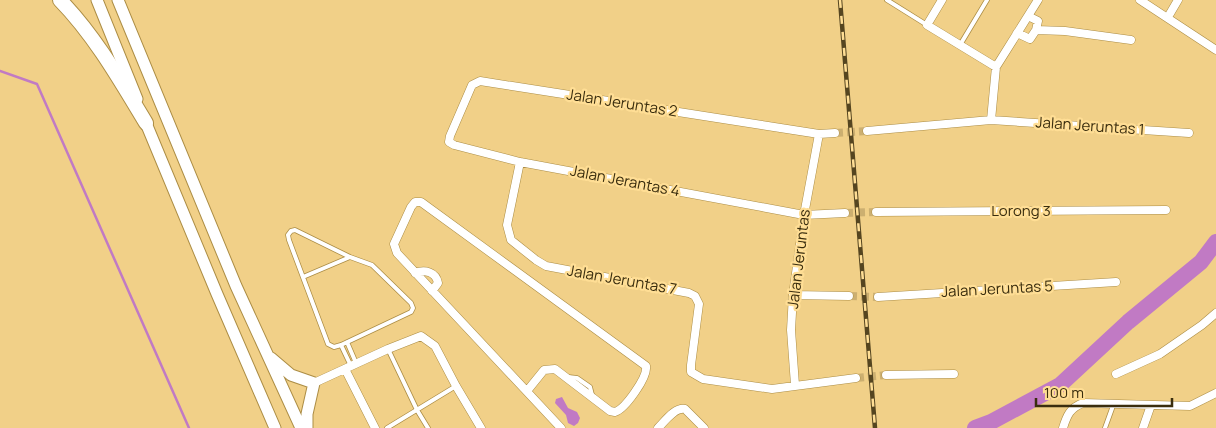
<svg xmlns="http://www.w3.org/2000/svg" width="1216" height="428" font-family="Manrope,sans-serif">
<rect width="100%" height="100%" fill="#f1d088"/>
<!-- water -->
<path fill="#c17ac4" d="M562 397 568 408 577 412 580 418 578 423 574 426 568 423 566 415 555 403 556 399Z"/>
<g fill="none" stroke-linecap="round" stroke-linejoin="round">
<!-- stream -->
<path stroke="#c17ac4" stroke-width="2.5" d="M0 71 37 84 189 428"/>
<!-- river -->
<path stroke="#c17ac4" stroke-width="16" d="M975 428 991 422 1060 385 1128 322 1201 262 1216 242"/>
<!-- street-tunnel -->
<path stroke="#ccaf70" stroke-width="8" stroke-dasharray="8 4" stroke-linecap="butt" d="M835 133 867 131
M845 213 876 212
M849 296 878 297
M856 378 886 375"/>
<!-- lane casing -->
<g stroke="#ac8d45" stroke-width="5.5">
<path id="lane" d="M887 0 927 25
M960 45 987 0
M295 230 350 257 372 265 411 303 413 308 411 312 341 345 334 347 328 344 289 240 288 235 291 231Z
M303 277 350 257
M347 342 356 363
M341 345 351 366
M388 349 417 410 428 428
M568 377 577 378 590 387 592 395
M387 428 456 386
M1105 428 1114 403"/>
</g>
<!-- street casing -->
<g stroke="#ac8d45" stroke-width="9">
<path id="street" d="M942 0 927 25 996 67
M1140 0 1216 50
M1028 16 1038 21 1036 30 1065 31 1131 40
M1168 17 1178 0
M1017 33 1030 39 1036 30
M991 120 996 67 1038 0
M867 131 991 120 1189 133
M835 133 819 134 480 81 472 85 450 136 449 142 454 145 520 162 804 215 845 213
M520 162 507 225 511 240 536 260 546 266 689 293 695 296 699 304 691 365V372L703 379 772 389 856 378
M876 212 1166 210
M415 273C425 269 436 272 438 283L432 291
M793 295 849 296
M878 297 1116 282
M345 369 375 428
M1116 374 1160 354 1202 325 1216 313
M886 375 954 374
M314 383 388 349 421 336 435 346 456 386 481 428
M795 385 791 330 793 295 804 215 819 134
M527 391 544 370 555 369 610 411 615 412C625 409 648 377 646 366L421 202H415L411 207 394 244 397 253 561 428
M658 428C665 421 675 407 685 409L704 428
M1063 428C1067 415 1070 408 1083 403L1190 406 1216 393
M1143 428 1151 405"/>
</g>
<!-- primary casing -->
<g stroke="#ac8d45" stroke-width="13">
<path id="primary" d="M97 0 137 99
M118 0 236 286 301 428
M143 116 217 294 275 428
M271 358 291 375 314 383 307 414V428"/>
</g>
<!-- highway casing -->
<g stroke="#ac8d45" stroke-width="16">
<path id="highway" d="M60 0C95 36 120 80 146 123"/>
</g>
<!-- lane -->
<use href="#lane" stroke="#fff" stroke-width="4"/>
<!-- street -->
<use href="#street" stroke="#fff" stroke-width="8"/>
<!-- primary -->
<use href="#primary" stroke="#fff" stroke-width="11"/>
<!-- highway -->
<use href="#highway" stroke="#fff" stroke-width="14"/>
<!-- rail casing -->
<g stroke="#554520" stroke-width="4.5">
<path id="rail" d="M840 0 875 428"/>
</g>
<!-- rail -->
<use href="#rail" stroke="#ffde95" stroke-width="2.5" stroke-dasharray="8" stroke-linecap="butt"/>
</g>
<g text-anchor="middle" stroke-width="4.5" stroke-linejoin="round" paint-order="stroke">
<!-- street labels -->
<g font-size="15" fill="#3a2d0e" stroke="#ffde95">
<text transform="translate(622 103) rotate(9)" y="5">Jalan Jeruntas 2</text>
<text transform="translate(1090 126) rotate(4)" y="5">Jalan Jeruntas 1</text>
<text transform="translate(625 181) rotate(11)" y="5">Jalan Jerantas 4</text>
<text x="1021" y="216">Lorong 3</text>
<text transform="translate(799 259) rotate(-83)" y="5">Jalan Jeruntas</text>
<text transform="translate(622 280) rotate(10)" y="5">Jalan Jeruntas 7</text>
<text transform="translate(997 289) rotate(-3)" y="5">Jalan Jeruntas 5</text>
</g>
</g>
<!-- scale -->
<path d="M1036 398v8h136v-8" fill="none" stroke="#3a2d0e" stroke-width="2.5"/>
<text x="1044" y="398" font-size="15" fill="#3a2d0e" stroke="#ffde95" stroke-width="4" paint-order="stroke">100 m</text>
</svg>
